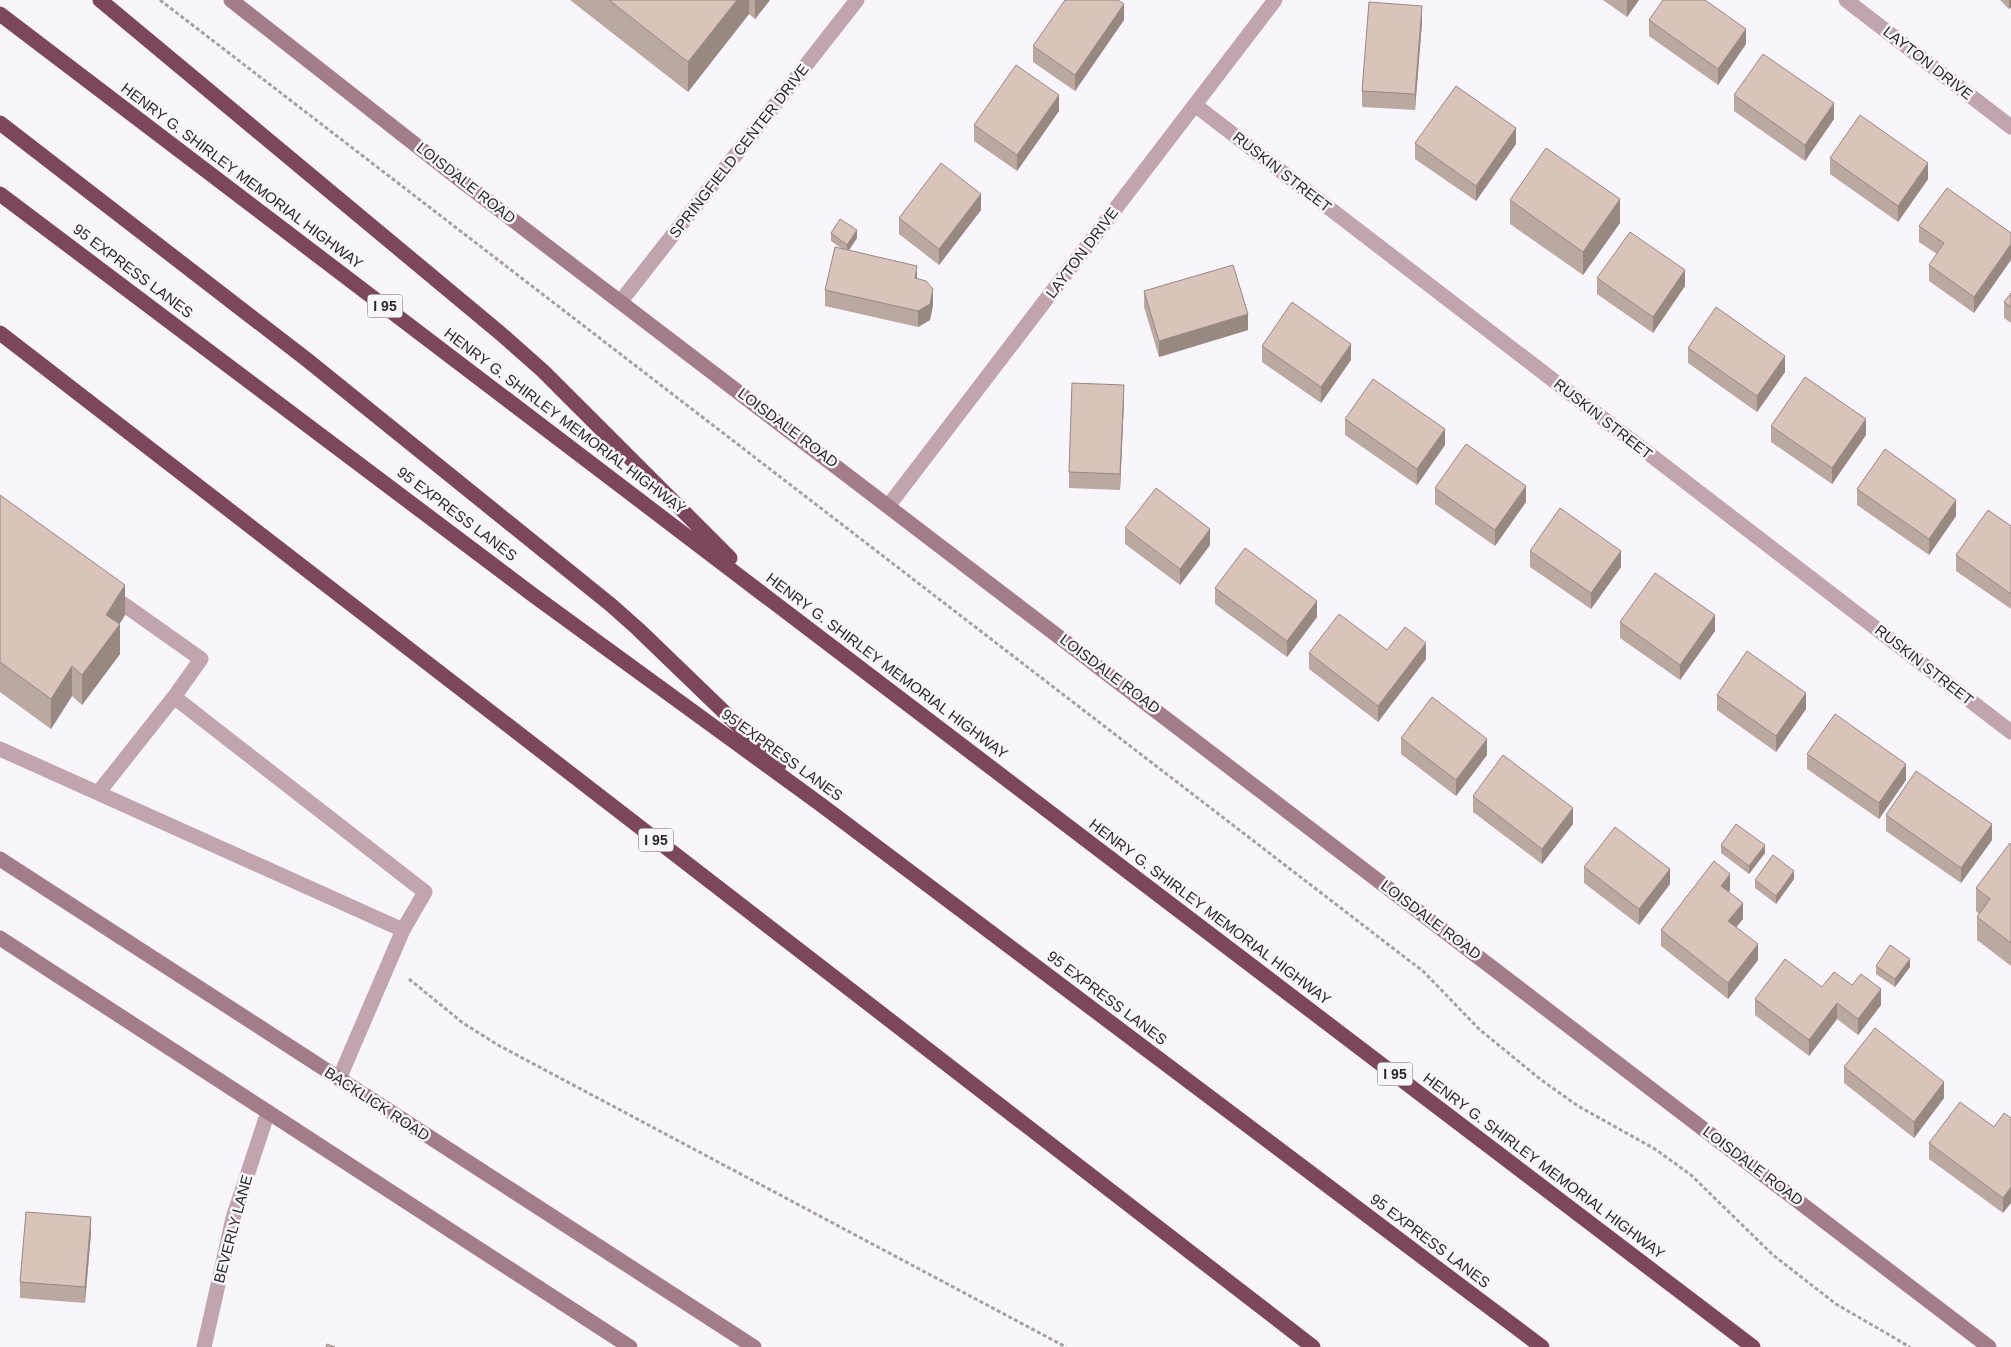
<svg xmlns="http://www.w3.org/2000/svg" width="2011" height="1347" font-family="Arial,sans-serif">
<rect width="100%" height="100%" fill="#f9f5fc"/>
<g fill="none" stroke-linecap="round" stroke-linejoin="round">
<!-- path -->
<path stroke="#a5a1a8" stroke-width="3" stroke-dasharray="4 2.5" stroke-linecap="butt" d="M160 0 1424 972 1479 1029 1540 1079 1578 1106 1655 1149 1691 1175 1773 1255 1836 1304 1910 1347
M409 979 463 1023 498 1045 1066 1347"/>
<!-- lane -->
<path stroke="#c0a4ae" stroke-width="15" d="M109 594 201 659 174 697 425 892 403 930
M0 749 403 930 339 1079
M98 793 174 697"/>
<!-- street -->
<path stroke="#c0a4ae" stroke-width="15" d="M1846 0 2011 127
M1195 105 2011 732
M621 301 857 0
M889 505 1275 0
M204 1347 233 1218 268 1112"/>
<!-- secondary -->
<path stroke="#a37c8a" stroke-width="15" d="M231 0 463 182 1989 1347
M0 859 754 1347
M0 938 630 1347"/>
<!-- highway -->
<path stroke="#7c475c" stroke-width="15" d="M100 0 500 333 543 371 730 558
M0 14 1753 1347
M0 123 306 359 611 605 638 629 779 765
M0 194 533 595 820 804 1542 1347
M0 333 1313 1347"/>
</g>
<!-- wall -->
<path fill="#bba8a0" d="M570 0H770L755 19 749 14 688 92Z
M1603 0H1639L1627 17Z
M2000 0H2011V7L2009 9Z
M1124 20 1075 91 1033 62V46Z
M1649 20 1746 44 1718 85 1649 36Z
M1422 22 1415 110 1362 107V91Z
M1734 95 1834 119 1805 161 1734 111Z
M1059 111 1017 171 974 141V125Z
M1415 143 1516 144 1476 201 1415 159Z
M1830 158 1928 179 1898 222 1830 174Z
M1510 200 1620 223 1583 275 1510 224Z
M981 210 939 265 899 234V218Z
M1919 226 2011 233 1974 313 1929 281V265L1937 254 1919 242Z
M831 233 857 238 849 250 917 279 933 305 930 320 918 327 825 306V290L841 248 831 241Z
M1597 278 1685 286 1653 333 1597 294Z
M1144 291 1248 330 1159 357 1144 307Z
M2011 293V323L2004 318V302Z
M1262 346 1351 360 1321 403 1262 362Z
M1688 348 1785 372 1757 412 1688 363Z
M1124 401 1120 490 1069 488V472Z
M1345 419 1445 445 1417 485 1345 435Z
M1771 426 1866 435 1832 484 1771 442Z
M1435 488 1526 502 1495 546 1435 504Z
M1857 489 1956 516 1929 555 1857 505Z
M0 495 125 615 119 624 120 654 82 705 72 696 51 729 0 692Z
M2011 526V609L1956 571V555Z
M1125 528 1210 545 1180 585 1125 544Z
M1530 551 1621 567 1591 609 1530 567Z
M1215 588 1317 617 1287 657 1215 604Z
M1620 622 1715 631 1680 680 1620 638Z
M1387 650 1426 659 1378 722 1309 669V653Z
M1717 695 1806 709 1776 752 1717 710Z
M1401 738 1487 755 1456 796 1401 754Z
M1807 754 1906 780 1879 819 1807 769Z
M1473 796 1573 824 1542 864 1473 812Z
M1886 815 1992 840 1961 883 1886 831Z
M1721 845 1765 853 1749 874 1721 853Z
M2011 845V966L1977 940V917L1979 914 1976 911V888Z
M1584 867 1670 884 1639 925 1584 883Z
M1794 879 1776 904 1755 888V880Z
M1730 890 1729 892 1743 919 1736 927 1758 960 1728 999 1661 946V930Z
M1876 966 1910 967 1895 987 1876 974Z
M1852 985 1881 1005 1858 1035 1837 1019 1809 1056 1755 1015V999L1822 987Z
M1844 1067 1944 1098 1914 1138 1844 1083Z
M2004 1113 2003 1213 1929 1159V1143L1994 1127Z
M91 1233 85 1303 20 1298V1282Z"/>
<!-- shaded-wall -->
<path fill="#988882" d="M737 0H749V14L688 92V62Z
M755 0H770L755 19Z
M1628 0H1639L1627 17V1Z
M2009 0H2011V7L2009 9Z
M1124 4V20L1075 91V75Z
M1422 6V22L1415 110V94Z
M1746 29V44L1718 85V69Z
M1059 95V111L1017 171V155Z
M1834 103V119L1805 161V145Z
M1516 128V144L1476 201V186Z
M1928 163V179L1898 222V206Z
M981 194V210L939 265V249Z
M1620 199V223L1583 275V252Z
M857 230V238L847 253V245Z
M2011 244V260L1974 313V297Z
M917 266V282L915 278Z
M1685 270V286L1653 333V317Z
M933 289V305L930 320 918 327V311Z
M1248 314V330L1159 357V341Z
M1351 344V360L1321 403V387Z
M1785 356V372L1757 412V396Z
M1124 385V401L1120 490V474Z
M1866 419V435L1832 484V468Z
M1445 429V445L1417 485V469Z
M1526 486V502L1495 546V530Z
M1956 500V516L1929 555V539Z
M1210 529V545L1180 585V569Z
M1621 551V567L1591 609V593Z
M125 585V615L119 625 120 624V654L82 705V675L106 615Z
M1317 601V617L1287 657V641Z
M1715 615V631L1680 680V665Z
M1426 643V659L1378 722V706Z
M72 666V696L51 729V699Z
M1806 693V709L1776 752V736Z
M1487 739V755L1456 796V780Z
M1906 764V780L1879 819V803Z
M1573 808V824L1542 864V849Z
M1992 824V840L1961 883V868Z
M1765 845V853L1749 874V866Z
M1670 869V884L1639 925V909Z
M1794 871V879L1776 904V896Z
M1730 874V890L1721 902V886Z
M1743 903V919L1728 937V921Z
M1758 944V960L1728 999V983Z
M1910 959V967L1895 987V979Z
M1881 989V1005L1858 1035V1019Z
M1837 1003V1019L1809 1056V1040Z
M1944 1082V1098L1914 1138V1122Z
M2011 1187V1203L2003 1213V1198Z
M91 1217V1233L85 1303V1287Z"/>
<!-- building -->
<path fill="#d9c3ba" stroke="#988882" d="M609 0H737L688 62Z
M1065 0H1118L1124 4 1075 75 1033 46Z
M1663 0H1705L1746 29 1718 69 1649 20Z
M1369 2 1422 6 1415 94 1362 91Z
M1763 54 1834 103 1805 145 1734 95Z
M1016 65 1059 95 1017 155 974 125Z
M1456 86 1516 128 1476 186 1415 143Z
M1860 115 1928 163 1898 206 1830 158Z
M1546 148 1620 199 1583 252 1510 200Z
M941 163 981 194 939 249 899 218Z
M1947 188 2011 233V244L1974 297 1929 265 1944 243 1919 226Z
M840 219 857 230 847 245 831 233Z
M1630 232 1685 270 1653 317 1597 278Z
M835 247 917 266 915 278 926 281 933 289 930 304 918 311 825 290Z
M1233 265 1248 314 1159 341 1144 291Z
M2011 293V307L2004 302Z
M1292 302 1351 344 1321 387 1262 346Z
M1716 307 1785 356 1757 396 1688 348Z
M1805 377 1866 419 1832 468 1771 426Z
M1373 379 1445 429 1417 469 1345 419Z
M1072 383 1124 385 1120 474 1069 472Z
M1466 444 1526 486 1495 530 1435 488Z
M1885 449 1956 500 1929 539 1857 489Z
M1156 488 1210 529 1180 569 1125 528Z
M0 495 125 585 106 615 120 624 82 675 72 666 51 699 0 662Z
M1560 508 1621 551 1591 593 1530 551Z
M1988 510 2011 526V594L1956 555Z
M1245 548 1317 601 1287 641 1215 588Z
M1655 573 1715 615 1680 665 1620 622Z
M1339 614 1387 650 1405 627 1426 643 1378 706 1309 653Z
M1747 651 1806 693 1776 736 1717 695Z
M1432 697 1487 739 1456 780 1401 738Z
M1835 714 1906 764 1879 803 1807 754Z
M1503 755 1573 808 1542 849 1473 796Z
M1916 771 1992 824 1961 868 1886 815Z
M1736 824 1765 845 1749 866 1721 845Z
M1615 827 1670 869 1639 909 1584 867Z
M2010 843 2011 845V943L1977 917 1990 899 1976 888Z
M1773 855 1794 871 1776 896 1755 880Z
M1714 861 1730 874 1721 886 1743 903 1728 921 1758 944 1728 983 1661 930Z
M1890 945 1910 959 1895 979 1876 966Z
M1785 959 1822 987 1834 972 1852 985 1861 974 1881 989 1858 1019 1837 1003 1809 1040 1755 999Z
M1875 1028 1944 1082 1914 1122 1844 1067Z
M1960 1102 1994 1127 2004 1113 2011 1118V1187L2003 1198 1929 1143Z
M26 1212 91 1217 85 1287 20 1282Z
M327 1344 335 1347H326Z"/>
<g text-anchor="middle" stroke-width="5" stroke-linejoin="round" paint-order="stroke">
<!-- shield labels -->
<g fill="#f9f5fc" stroke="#68646b" stroke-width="1">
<rect x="367.5" y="294.5" width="35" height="23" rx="4"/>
<rect x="638.5" y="828.5" width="35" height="23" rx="4"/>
<rect x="1377.5" y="1062.5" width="35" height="23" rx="4"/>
</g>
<g font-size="14" font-weight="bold" fill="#2a262d">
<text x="385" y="311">I 95</text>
<text x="656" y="845">I 95</text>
<text x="1395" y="1079">I 95</text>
</g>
<!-- street labels -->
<g font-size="15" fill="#2a262d" stroke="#f9f5fc">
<text transform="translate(1928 63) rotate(38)" y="5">LAYTON DRIVE</text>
<text transform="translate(739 151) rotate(-52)" y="5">SPRINGFIELD CENTER DRIVE</text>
<text transform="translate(1282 172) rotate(38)" y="5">RUSKIN STREET</text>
<text transform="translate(242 176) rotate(37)" y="5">HENRY G. SHIRLEY MEMORIAL HIGHWAY</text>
<text transform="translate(466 183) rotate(38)" y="5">LOISDALE ROAD</text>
<text transform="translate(1082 253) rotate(-53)" y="5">LAYTON DRIVE</text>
<text transform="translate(133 271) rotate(37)" y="5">95 EXPRESS LANES</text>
<text transform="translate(1603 419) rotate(38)" y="5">RUSKIN STREET</text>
<text transform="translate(565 421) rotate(37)" y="5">HENRY G. SHIRLEY MEMORIAL HIGHWAY</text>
<text transform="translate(788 428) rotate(37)" y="5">LOISDALE ROAD</text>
<text transform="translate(457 514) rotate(37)" y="5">95 EXPRESS LANES</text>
<text transform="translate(1924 665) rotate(38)" y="5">RUSKIN STREET</text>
<text transform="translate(887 666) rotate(37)" y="5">HENRY G. SHIRLEY MEMORIAL HIGHWAY</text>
<text transform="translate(1110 674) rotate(37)" y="5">LOISDALE ROAD</text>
<text transform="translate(782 755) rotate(36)" y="5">95 EXPRESS LANES</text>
<text transform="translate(1210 912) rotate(37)" y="5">HENRY G. SHIRLEY MEMORIAL HIGHWAY</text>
<text transform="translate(1431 920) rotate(37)" y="5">LOISDALE ROAD</text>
<text transform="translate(1107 998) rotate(37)" y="5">95 EXPRESS LANES</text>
<text transform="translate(377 1104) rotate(33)" y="5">BACKLICK ROAD</text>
<text transform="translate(1544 1166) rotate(37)" y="5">HENRY G. SHIRLEY MEMORIAL HIGHWAY</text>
<text transform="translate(1753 1166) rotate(37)" y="5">LOISDALE ROAD</text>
<text transform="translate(233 1229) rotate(-75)" y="5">BEVERLY LANE</text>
<text transform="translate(1430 1241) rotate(37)" y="5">95 EXPRESS LANES</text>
</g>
</g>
</svg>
